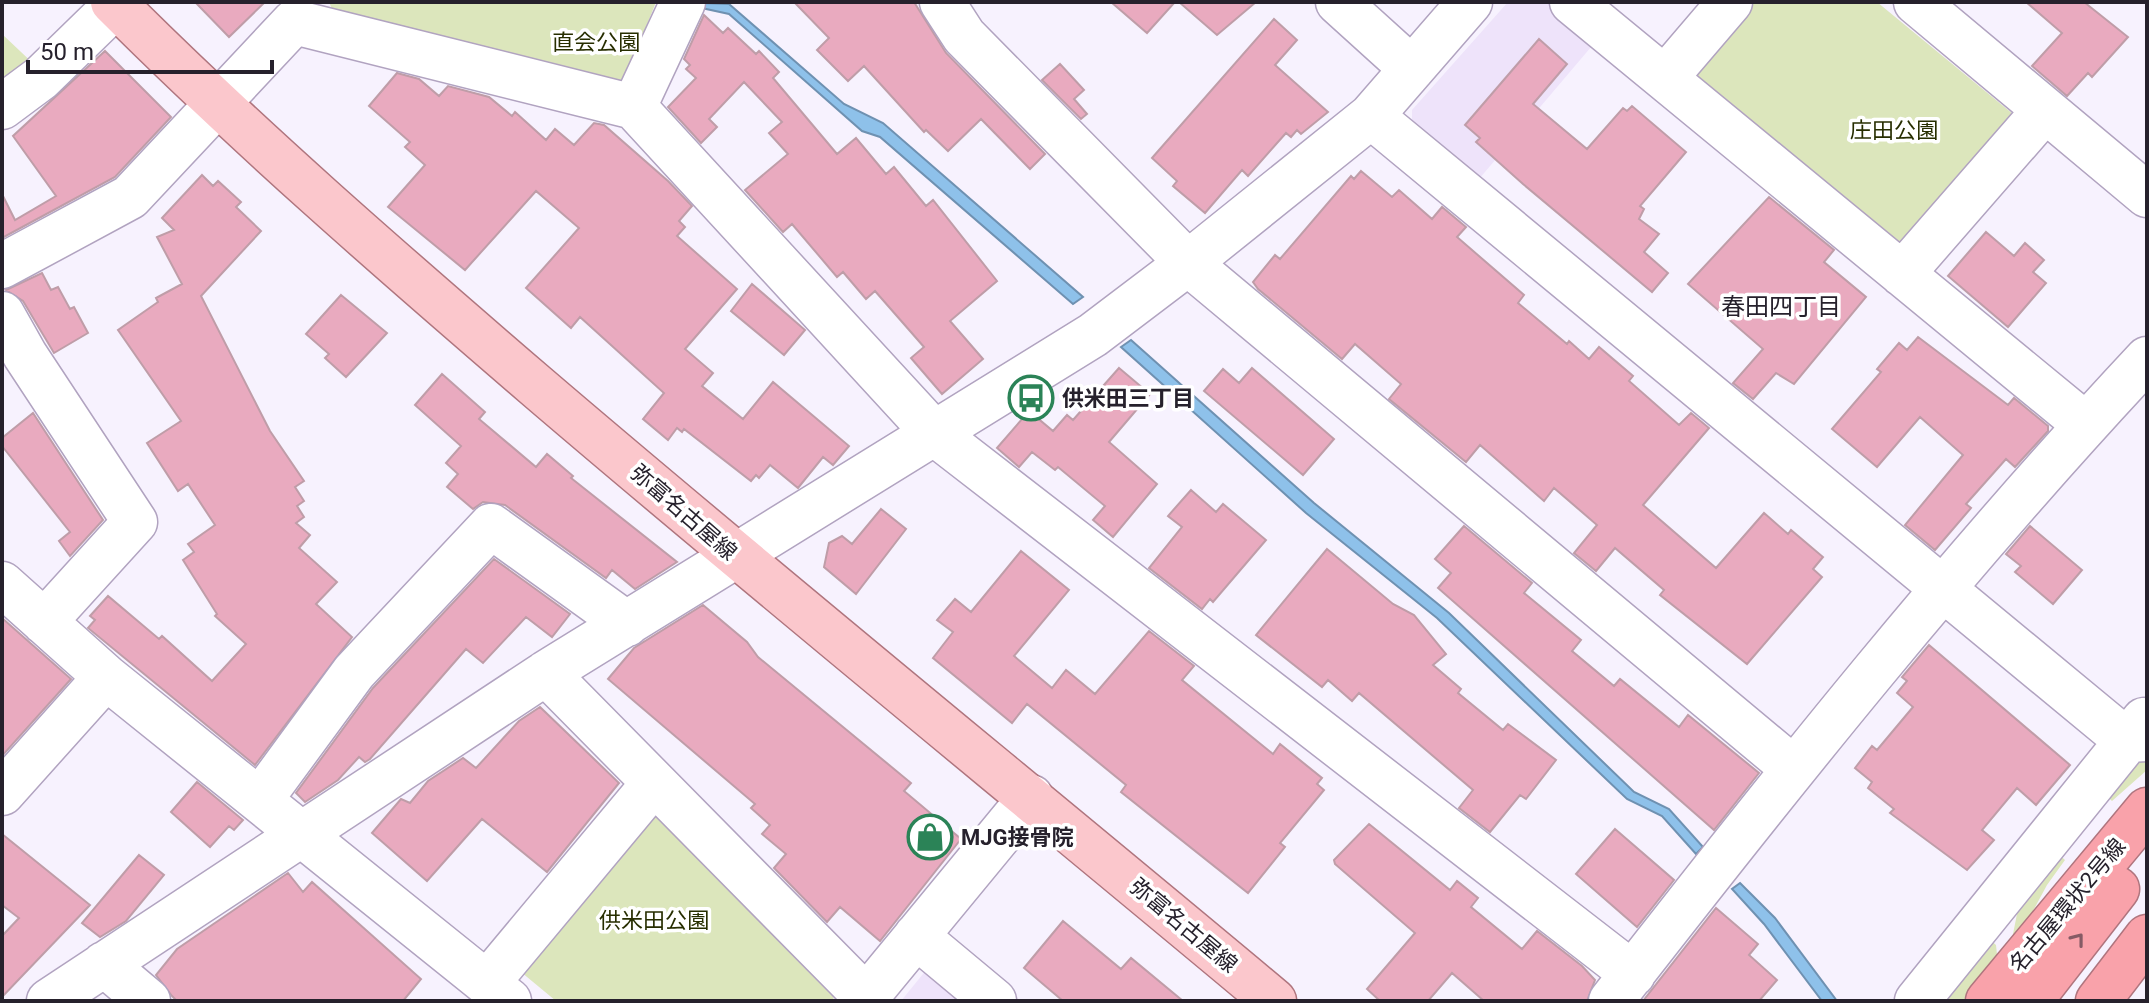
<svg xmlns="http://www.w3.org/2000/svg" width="2149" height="1003" font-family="Roboto,'Noto Sans JP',sans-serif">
<rect width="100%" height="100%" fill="#f7f2fe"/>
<!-- built -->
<path fill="#eee3fa" d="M1508 2H1551L1597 40 1479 179 1412 121V110Z
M927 969 981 1001H901Z"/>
<!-- green -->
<path fill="#dce6bc" d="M329 2H656L621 90 335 16Z
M1745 2H1877L2019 119 1900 251 1690 75Z
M2 34 39 69 2 97Z
M2147 754V770L2112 801 2097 787Z
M655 807 831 986 834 1001H556L521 972Z
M2049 846 2065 860 2047 885 2019 937 2013 934 2020 899Z
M1988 938 1996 945 1998 964 1970 1001H1930Z"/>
<!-- water -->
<path fill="#8ec1ea" stroke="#6f91b1" stroke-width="2" d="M674 2 729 4 844 104 883 123 1083 297 1073 304 880 137 862 131 729 14Z
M1131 340 1314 503 1449 613 1634 792 1669 809 1703 847 1696 854 1662 816 1627 799 1437 618 1306 513 1121 347Z
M1740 883 1775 918 1837 1001H1822L1764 924 1732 889Z"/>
<!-- building -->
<path fill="#e9aabf" stroke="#bf9da8" stroke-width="2" d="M195 2H265L229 37Z
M794 2H914L946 53 1045 154 1030 169 981 119 948 151 926 130 924 132 864 66 848 81 817 50 829 38Z
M1111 2H1175L1147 33Z
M1179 2H1256L1217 35Z
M2026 2H2084L2128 37 2092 77 2088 73 2067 96 2032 66 2062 33Z
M704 15 723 33 728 28 756 54 759 51 779 72 773 78 837 154 856 138 886 174 894 167 926 206 933 200 997 281 950 321 983 359 942 394 911 358 924 347 875 291 866 299 843 272 837 277 792 224 783 232 745 190 788 154 769 133 782 122 744 82 709 119 717 127 701 143 668 107 696 78 686 69 690 65 684 59Z
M1274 19 1297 40 1275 65 1328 112 1301 134 1297 130 1291 137 1286 133 1248 176 1242 170 1205 213 1173 186 1177 181 1152 158Z
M1539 39 1567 64 1533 104 1587 149 1623 108 1627 111 1632 106 1686 152 1640 206 1644 209 1639 219 1659 234 1644 252 1668 273 1652 292 1523 184 1476 142 1480 138 1465 125Z
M105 51 171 117 115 177 2 238V194L15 220 56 196 13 136Z
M1060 64 1084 90 1074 99 1087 114 1081 119 1042 80Z
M397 73 419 79 439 96 448 86 489 97 512 116 515 112 546 140 555 129 574 145 594 123 604 125 668 181 692 206 679 221 685 227 677 236 737 289 685 349 713 373 702 386 743 419 773 382 849 446 833 465 823 457 798 488 770 465 759 478 756 475 751 481 684 429 682 432 677 428 668 440 643 419 664 393 580 317 571 328 526 288 579 228 536 191 465 270 388 207 425 165 405 147 410 142 369 106Z
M1361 171 1392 197 1399 190 1432 219 1442 207 1466 227 1457 237 1524 295 1518 303 1567 344 1569 341 1589 359 1599 347 1633 376 1629 381 1679 425 1691 413 1709 428 1643 505 1716 568 1764 513 1788 534 1791 530 1823 557 1813 569 1822 577 1747 664 1660 595 1664 590 1615 548 1596 571 1574 553 1597 525 1554 488 1544 501 1480 445 1466 462 1389 399 1401 384 1355 344 1342 359 1258 289 1253 282 1275 255 1280 259 1351 176 1354 179Z
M202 175 213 186 218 181 241 202 236 207 261 231 201 296 270 431 304 481 295 487 304 501 297 506 304 517 296 523 310 535 299 548 337 582 316 604 352 637 255 765 88 628 95 620 90 616 108 596 159 639 162 636 212 681 246 644 215 616 217 614 183 560 194 552 188 544 215 525 188 484 178 491 147 443 181 421 118 330 158 302 156 298 182 284 157 237 174 230 162 218Z
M1769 197 1834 250 1824 262 1866 297 1794 384 1776 373 1753 399 1733 383 1763 349 1688 284Z
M1986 232 2014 256 2025 243 2044 260 2033 272 2046 283 2008 327 1948 276Z
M42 273 51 290 58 287 70 309 74 307 88 333 54 353 23 301 6 290Z
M752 284 805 330 784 355 731 311Z
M341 295 387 333 346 377 325 358 329 354 306 334Z
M1918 337 2008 405 2014 398 2048 426V431L2015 467 2006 459 1966 504 1971 508 1935 550 1905 525 1963 455 1920 417 1877 467 1832 429 1881 372 1877 369 1899 343 1907 350Z
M1119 368 1150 394 1109 442 1157 484 1113 537 1093 520 1105 506 1058 467 1055 470 1032 452 1019 467 997 448 1029 411 1053 431 1067 415 1073 420Z
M1252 368 1334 439 1303 475 1204 391 1223 369 1239 383Z
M442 374 485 412 479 419 536 467 547 454 573 476 571 478 677 562 635 589 612 570 606 578 505 505 483 502 473 509 447 487 458 474 446 463 461 446 415 405Z
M33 413 103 520 70 556 59 541 70 532 2 446V438Z
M1191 490 1216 512 1223 504 1266 540 1213 602 1210 599 1202 609 1149 568 1182 527 1168 516Z
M881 509 906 529 856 594 824 567 829 543 842 536 852 544Z
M1464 526 1532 583 1524 593 1581 640 1572 651 1614 686 1620 679 1679 727 1688 715 1759 773 1714 830 1438 588 1451 573 1435 559Z
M2030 526 2082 570 2053 604 2015 572 2021 566 2006 554Z
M1327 549 1393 604 1414 615 1446 654 1433 665 1461 689 1458 693 1503 730 1508 724 1556 760 1526 799 1520 795 1490 832 1459 808 1473 790 1359 693 1352 701 1328 680 1322 687 1256 635Z
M1021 551 1069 590 1014 656 1052 688 1066 670 1095 694 1149 631 1194 666 1182 680 1273 754 1280 744 1322 778 1317 784 1324 790 1280 843 1285 847 1248 893 1121 792 1126 785 1027 704 1012 723 933 658 953 632 937 620 955 599 971 612Z
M494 559 570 614 552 637 526 617 483 663 466 649 370 759 365 762 359 757 338 780 305 802 296 793 373 688Z
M703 605 747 642 758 657 911 783 904 791 961 839 880 941 840 907 827 922 774 868 786 854 762 834 770 825 751 808 755 804 608 679 634 648Z
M2 618 71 679 2 756Z
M1929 645 2070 765 2036 805 2017 788 1982 830 1994 840 1967 870 1890 813 1894 809 1868 788 1872 782 1855 768 1872 746 1877 750 1913 707 1897 693 1907 681 1902 677Z
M540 707 619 783 547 872 482 819 427 881 372 833 401 799 410 803 428 781 463 758 476 768 519 721Z
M197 782 243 820 234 830 229 826 210 847 171 812Z
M1369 824 1450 890 1457 881 1478 898 1471 907 1522 949 1537 931 1582 966 1595 980 1587 1001H1484L1452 973 1428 1001H1380L1367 989 1415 933 1335 864 1334 860Z
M1615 829 1674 880 1637 927 1576 874Z
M2 834 90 905 2 997V936L19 918 2 905Z
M139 855 164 875 126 921 100 937 82 923Z
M288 873 303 892 312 882 421 979 403 1001H177L172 996 156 975 177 949Z
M1716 908 1758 944 1749 955 1777 980 1759 1001H1643Z
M1063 921 1121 969 1131 958 1183 1001H1063L1024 968Z"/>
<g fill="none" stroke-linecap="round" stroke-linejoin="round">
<!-- minor casing -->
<g stroke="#b1a3c0" stroke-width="47">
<path id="minor" d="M942 2 964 36 1188 263 1794 769
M1338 2 1412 69
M1572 2 2086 425
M1916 2 2147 195
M1665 78 1730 2
M2 107 41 78 116 5
M634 107 683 2
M1371 116 2126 740 2147 739
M2 266 130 197 294 22 634 107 934 433 1633 974
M1902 274 2045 110
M2 314 25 355 135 522 44 622
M2 584 106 677 509 1001
M546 673 866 997
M2 793 106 677
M260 800 354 672 491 526 627 624
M916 936 994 1001
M104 964 148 1001
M487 983 654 783
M49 1001 546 673 1093 335 1188 263 1371 116 1470 2
M863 1001 1031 797
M1611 1001C1782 781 1957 562 2147 359
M1917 1001 2144 720"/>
</g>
<!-- major casing -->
<g stroke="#af757e" stroke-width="47">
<path id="major" d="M113 2C248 137 391 261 535 385 779 594 1028 795 1274 1001"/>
</g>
<!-- highway casing -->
<g stroke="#af757e" stroke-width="47">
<path id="highway" d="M1988 1001 2147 810
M2030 1001 2117 889
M2098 1001 2147 937"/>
</g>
<!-- minor -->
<use href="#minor" stroke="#fff" stroke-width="44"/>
<!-- major -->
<use href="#major" stroke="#fbc7cc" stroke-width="44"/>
<!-- highway -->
<use href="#highway" stroke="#f9a2aa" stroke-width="44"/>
</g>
<!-- one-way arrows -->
<defs><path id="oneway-chevron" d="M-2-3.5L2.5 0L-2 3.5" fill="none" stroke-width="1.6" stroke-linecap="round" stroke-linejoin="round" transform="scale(2)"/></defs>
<use stroke="#855b65" href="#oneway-chevron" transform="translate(2078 939) rotate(-52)"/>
<!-- icons -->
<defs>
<g id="bus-ring" transform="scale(2.3)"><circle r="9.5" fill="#fff" stroke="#2b8357" stroke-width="1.5"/><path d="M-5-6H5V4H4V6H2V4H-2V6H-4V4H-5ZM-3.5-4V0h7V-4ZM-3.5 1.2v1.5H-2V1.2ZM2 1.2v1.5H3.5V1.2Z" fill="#2b8357"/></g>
<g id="shop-ring" transform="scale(2.3)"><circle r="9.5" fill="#fff" stroke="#2b8357" stroke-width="1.5"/><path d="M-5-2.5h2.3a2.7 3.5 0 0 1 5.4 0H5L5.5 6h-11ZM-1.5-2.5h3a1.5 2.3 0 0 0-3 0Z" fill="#2b8357"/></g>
</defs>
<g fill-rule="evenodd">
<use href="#bus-ring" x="1031" y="398"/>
<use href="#shop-ring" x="930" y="837"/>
</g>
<g text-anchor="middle" stroke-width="7" stroke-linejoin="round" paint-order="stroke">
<!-- park labels -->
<g font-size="22" fill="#272e00" stroke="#fff">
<text x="596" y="50">直会公園</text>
<text x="1894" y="138">庄田公園</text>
<text x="654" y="928">供米田公園</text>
</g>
<!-- poi labels -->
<g font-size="22" font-weight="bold" fill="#26212c" stroke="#fff" text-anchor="start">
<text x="1062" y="406">供米田三丁目</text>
<text x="961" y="845">MJG接骨院</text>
</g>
<!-- street labels -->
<g font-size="22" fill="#26212c" stroke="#fff">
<text transform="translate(684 512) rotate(41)" y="8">弥富名古屋線</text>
<text transform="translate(2067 905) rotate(-50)" y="8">名古屋環状2号線</text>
<text transform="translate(1184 925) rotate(40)" y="8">弥富名古屋線</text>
</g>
<!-- neighbourhood labels -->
<g font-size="24" fill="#26212c" stroke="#fff">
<text x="1781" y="315">春田四丁目</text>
</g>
</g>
<!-- border -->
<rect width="2149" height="1003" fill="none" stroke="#26212c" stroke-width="8"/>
<!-- scale -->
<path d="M28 60v12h244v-12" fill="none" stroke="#26212c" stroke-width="4"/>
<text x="40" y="60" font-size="24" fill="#26212c" stroke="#ffffff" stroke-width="6" paint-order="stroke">50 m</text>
</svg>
